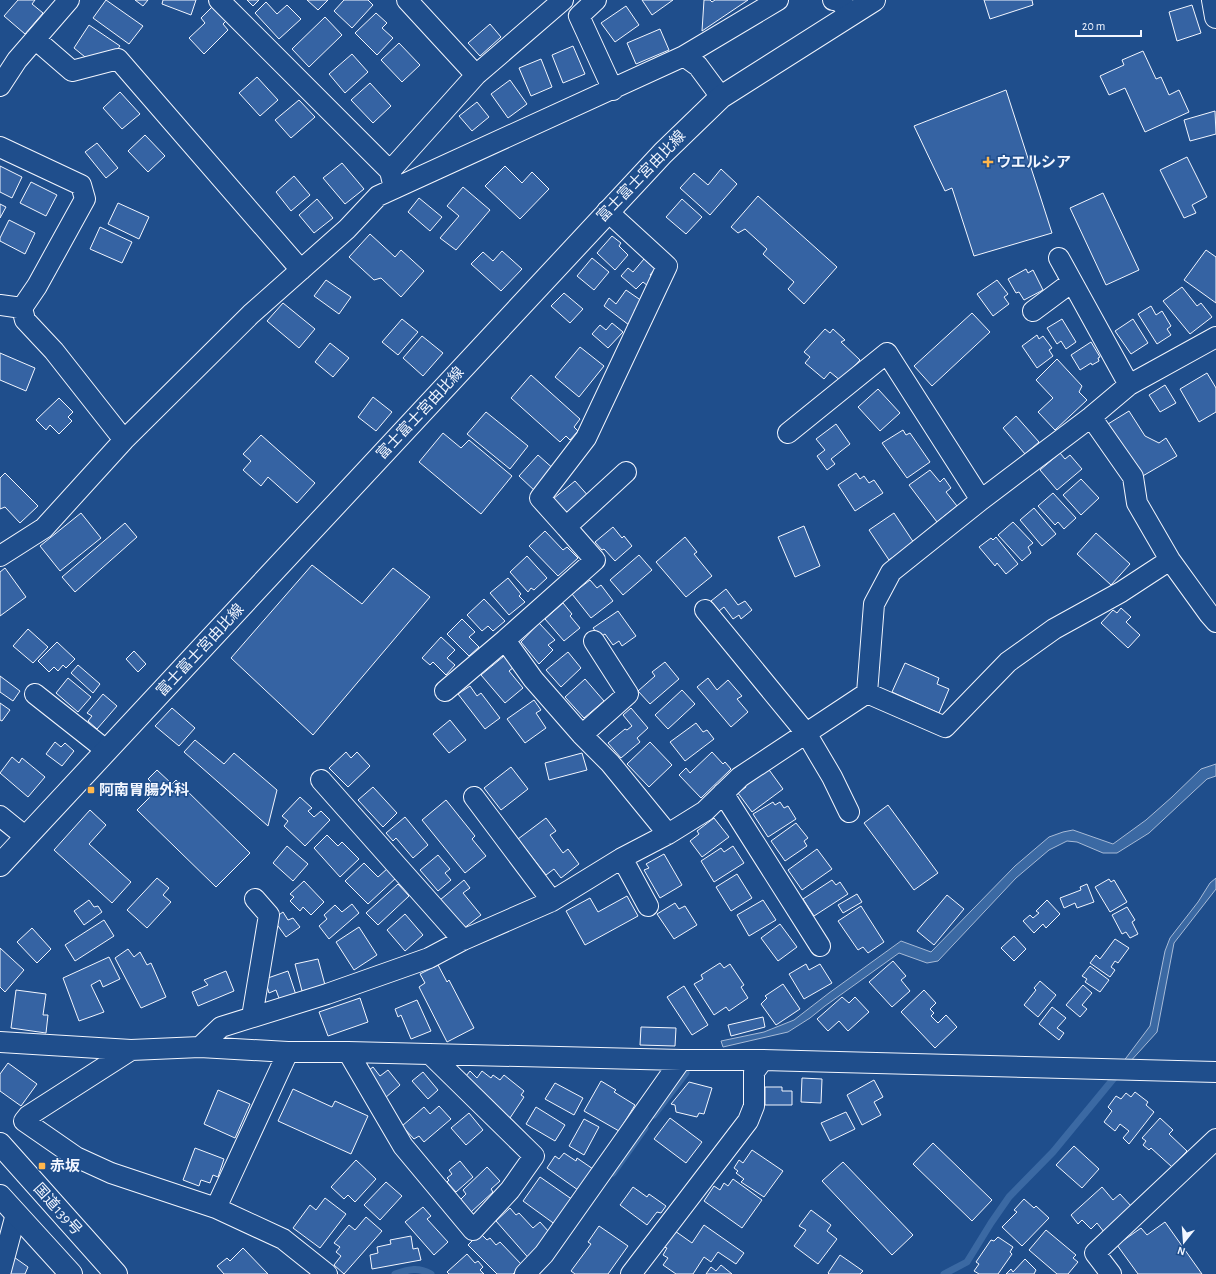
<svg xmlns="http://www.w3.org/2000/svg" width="1216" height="1274" font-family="'Alegreya Sans','Noto Sans JP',sans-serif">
<rect width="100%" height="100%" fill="#1f4e8c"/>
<!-- water -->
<path fill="#3b69a3" stroke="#a8bbd7" d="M1216 764V776L1207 779 1149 833 1117 853H1103L1077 842 1067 841 1049 850 1016 878 938 961 927 963 899 953 825 1006 810 1018 788 1032 723 1047 721 1041 764 1032 794 1020 829 993 901 941 931 952 1015 866 1049 837 1063 832 1073 830 1113 844 1146 820 1172 797 1201 769Z
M1216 878V889L1174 943 1157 1032 1128 1064 1120 1066 1150 1026 1165 951 1170 938 1198 902 1210 883Z"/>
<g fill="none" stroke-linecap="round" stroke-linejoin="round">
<!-- stream -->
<path stroke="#3b69a3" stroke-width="7" d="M654 1115 686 1073
M613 1173 645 1128
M395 1274C410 1269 418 1267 431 1274
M944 1274 967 1262 991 1223 1009 1197 1053 1152 1119 1072"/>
</g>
<!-- building -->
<path fill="#3563a3" stroke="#f2f6ff" d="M18 0H35L32 4 43 13 25 34 4 16Z
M106 0 143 26 129 44 93 18Z
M135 0H148L143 6Z
M163 0H196L191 15 162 4Z
M247 0H259L253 6Z
M307 0H328L318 10Z
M344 0H368L373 5 352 28 334 11Z
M642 0H673L652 15Z
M704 0H710L712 2 715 0H748L702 31Z
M984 0H1032L1033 5 990 19Z
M266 2 277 14 287 5 301 19 279 39 255 13Z
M1192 5 1201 33 1177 41 1169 12Z
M213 6 227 20 223 24 228 30 204 54 189 38 205 23 201 18Z
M626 6 639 25 615 42 601 23Z
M376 13 387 23 382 28 393 38 377 55 355 33Z
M325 17 342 35 309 67 292 49Z
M490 24 501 37 480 56 468 43Z
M89 25 120 46 114 54 90 61 74 48Z
M660 29 669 50 636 64 627 43Z
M399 43 420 65 402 82 381 60Z
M573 46 585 74 563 83 552 55Z
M1143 51 1156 79 1161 77 1169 95 1179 90 1189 112 1145 132 1125 88 1109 95 1100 76 1124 65 1122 60Z
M352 54 368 72 345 93 329 74Z
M541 59 552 87 531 96 519 68Z
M257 77 278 100 260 116 239 93Z
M510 80 527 104 508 118 491 94Z
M370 83 391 106 373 123 351 100Z
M1006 90 1052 233 974 256 952 188 945 191 914 126Z
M120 92 140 114 122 129 103 108Z
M299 100 315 117 291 138 275 120Z
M477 102 489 117 472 131 459 116Z
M1215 111 1216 134 1190 141 1184 120Z
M145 135 165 156 148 172 128 151Z
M97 143 118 168 106 178 85 152Z
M1187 157 1207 197 1192 205 1196 213 1184 218 1160 170Z
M342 163 364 189 345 204 323 178Z
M0 166 22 177 12 198 0 192Z
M505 166 522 183 532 172 549 189 520 219 485 186Z
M721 169 737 184 710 215 680 188 694 173 708 185Z
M294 176 310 195 291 211 276 192Z
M31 182 57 195 46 216 20 203Z
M463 187 490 210 456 250 440 238 459 216 447 206Z
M1103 193 1139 270 1106 285 1070 208Z
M758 196 837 267 804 304 788 289 794 282 763 254 767 249 745 229 738 233 731 227Z
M419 198 442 217 430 231 408 212Z
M317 199 333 218 314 233 299 215Z
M682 199 702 217 686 234 666 217Z
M118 203 149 217 139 239 108 224Z
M0 204 6 207 0 218Z
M9 220 35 233 25 254 0 241V238Z
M100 227 132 242 122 263 90 249Z
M370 234 395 257 401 250 424 271 401 297 381 278 374 280 349 257Z
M612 236 621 243 619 246 628 255 615 270 597 253Z
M1206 250 1216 257V303L1184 280Z
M502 251 522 269 501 291 471 264 483 252 493 261Z
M592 258 609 272 594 290 577 276Z
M644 259 655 269 650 275 655 278 648 286 643 282 636 289 621 276 628 268 633 272Z
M1026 269 1028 273 1033 270 1043 290 1024 300 1019 292 1016 293 1008 279Z
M326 280 351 297 339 314 314 296Z
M997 280 1008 294 1004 297 1009 304 993 316 977 294Z
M1182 287 1197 306 1201 303 1212 317 1190 334 1163 301Z
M626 290 642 301 634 311 638 313 629 325 604 306 609 298 616 304Z
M564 293 583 309 570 323 551 306Z
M283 303 315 329 299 348 267 321Z
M1151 306 1156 315 1162 311 1171 326 1167 329 1171 335 1157 344 1138 314Z
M972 313 990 332 932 386 914 366Z
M402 319 418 332 398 355 382 342Z
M1062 319 1076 342 1066 349 1061 341 1057 344 1047 328Z
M1133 319 1148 343 1131 354 1115 331Z
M612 323 623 332 608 348 592 334 600 325 606 330Z
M825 329 830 333 833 329 845 340 841 342 860 360 841 381 830 372 824 379 805 363 810 357 804 352Z
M1037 335 1039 339 1043 336 1052 348 1049 350 1053 356 1037 368 1022 346Z
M422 336 443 353 423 376 403 358Z
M1091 342 1100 357 1098 358 1099 361 1092 365 1091 363 1080 370 1071 355Z
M330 343 349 358 333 377 315 362Z
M580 347 604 366 579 397 555 377Z
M0 353 35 368 26 391 0 380Z
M1057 359 1082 386 1079 392 1087 400 1055 430 1038 412 1053 398 1036 380Z
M1207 373 1216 388V412L1199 422 1180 389Z
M531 375 580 419 574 427 578 431 570 440 566 436 560 442 511 398Z
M1165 385 1176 403 1160 412 1149 395Z
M878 389 900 413 880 431 858 407Z
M373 397 392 412 376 431 358 417Z
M59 398 73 412 68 417 72 421 59 434 50 425 46 430 36 420Z
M1129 411 1145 436 1159 443 1166 438 1177 456 1141 477 1108 424Z
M486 412 528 446 510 469 467 434Z
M1016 416 1039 442 1025 454 1003 428Z
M836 424 850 444 831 459 835 464 827 470 817 456 825 450 816 439Z
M903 430 906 435 910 433 930 462 907 478 882 443Z
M443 433 461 448 469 440 512 476 481 514 419 462Z
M261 435 315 483 297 503 268 477 261 486 243 470 251 461 243 454Z
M1060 453 1065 459 1070 455 1082 469 1057 490 1040 470Z
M538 455 556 471 536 492 519 476Z
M930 470 940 482 944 478 951 488 946 492 957 506 937 522 909 485Z
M5 473 38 506 20 523 5 507 0 509V478Z
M856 473 860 479 864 476 869 483 874 480 883 493 855 511 838 485Z
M1081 479 1099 498 1081 515 1063 495Z
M575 481 591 499 564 522 548 503Z
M1053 493 1076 518 1064 529 1058 522 1055 525 1038 506Z
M1034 508 1056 534 1042 546 1020 520Z
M81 513 101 538 60 571 40 546Z
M894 513 914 543 889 560 869 530Z
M1013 522 1033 543 1028 547 1031 553 1022 561 998 535Z
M125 523 137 537 75 592 62 577Z
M804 526 820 566 795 577 778 537Z
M613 527 622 538 624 536 632 546 615 561 604 549 602 550 595 542Z
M545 531 563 550 567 547 578 558 558 576 529 546Z
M1096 533 1130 564 1111 585 1077 554Z
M685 537 697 552 694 554 712 576 686 597 656 562Z
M996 537 1018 564 1006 574 997 563 995 566 979 547 991 538 993 540Z
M639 555 652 570 623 595 610 580Z
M527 556 547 578 534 590 531 588 528 592 510 572Z
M312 565 362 604 393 568 430 597 313 735 231 658Z
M5 568 26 597 0 616V572Z
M508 578 521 594 519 596 525 602 509 615 490 593Z
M590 580 597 588 601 585 613 601 591 618 572 594Z
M726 589 738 605 745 601 752 610 741 619 739 615 733 619 724 607 719 611 711 601Z
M484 599 505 621 493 631 488 626 482 631 467 615Z
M563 603 572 614 570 616 580 628 564 641 545 619Z
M1121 608 1131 617 1126 622 1140 635 1128 648 1101 623 1113 610 1117 613Z
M618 611 636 636 622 646 619 641 613 645 605 634 600 637 593 628Z
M462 619 475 632 469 637 479 647 469 656 447 634Z
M539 623 555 640 548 645 553 650 539 664 521 642Z
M28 629 48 647 33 663 13 646Z
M441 637 455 650 447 658 455 665 446 675 433 662 430 665 422 658Z
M57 642 75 659 66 668 63 665 58 671 54 667 49 672 38 661Z
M134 651 146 664 138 672 126 659Z
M568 652 581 668 561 687 546 670Z
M504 656 514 667 509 671 523 688 505 703 481 675Z
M665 662 679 679 650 704 638 691 655 676 652 672Z
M905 663 939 678 937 684 949 689 939 713 892 692Z
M78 665 100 684 93 693 71 673Z
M0 676 20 691 13 701 0 692Z
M68 678 91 697 78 712 56 693Z
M708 678 717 690 728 680 742 696 737 699 748 712 731 727 697 687Z
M585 679 604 701 584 718 565 697Z
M470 686 477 696 481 693 500 718 485 729 458 694Z
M682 690 695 704 668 729 655 715Z
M103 694 117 706 97 729 88 721 92 716 87 713Z
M534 700 541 710 536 713 546 728 525 743 507 719Z
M0 703 10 710 2 721 0 720Z
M172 708 195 728 179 746 155 726Z
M631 708 648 728 637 738 640 742 621 758 608 743 625 729 627 730 632 726 623 715Z
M450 720 466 740 449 753 433 734Z
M696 723 703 732 707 730 714 739 685 761 670 742Z
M195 740 224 764 234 753 277 790 268 826 184 752Z
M55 742 61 747 65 743 74 751 62 766 46 754Z
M650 742 672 765 649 787 627 764Z
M346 752 351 758 357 752 370 766 348 787 329 768Z
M712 752 723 764 725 762 731 769 701 798 679 775 686 768 690 773Z
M582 753 587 770 549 780 545 763Z
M12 757 19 763 22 758 45 777 28 797 0 773Z
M511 767 528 789 501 810 484 788Z
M767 767 783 789 752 812 738 793 746 787 744 784Z
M157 770 172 784 176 780 250 853 216 887 137 810 158 789 148 779Z
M373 787 397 813 383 827 358 800Z
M300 797 312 808 308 811 314 817 321 811 330 820 305 846 284 826 288 821 282 816Z
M446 800 475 836 472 839 486 856 465 873 422 820Z
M773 802 775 805 780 802 784 808 788 806 796 819 768 837 753 814Z
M888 805 938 873 914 890 864 823Z
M90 810 106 825 89 844 131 882 112 903 54 850Z
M405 817 428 845 413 858 396 838 393 841 386 833Z
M546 818 556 831 550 835 563 853 568 849 579 864 561 878 554 869 546 875 518 839Z
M714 818 729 837 702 857 690 841 699 834 697 831Z
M796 823 808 838 804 841 807 846 785 861 771 841Z
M327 835 338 846 342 842 359 859 340 877 314 848Z
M287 846 308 864 293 881 273 863Z
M733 846 744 863 714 882 701 861 721 848 724 852Z
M817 849 832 869 802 890 788 870Z
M664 854 682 885 660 898 644 870 649 868 646 864Z
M438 855 450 869 445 873 451 880 438 891 420 870Z
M364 863 378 877 388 868 397 877 368 904 345 881Z
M737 874 752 898 731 911 716 887Z
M157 878 169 888 163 895 171 902 147 928 127 910Z
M1109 879 1111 882 1114 880 1127 902 1110 912 1095 887Z
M464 880 470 888 463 893 481 915 463 929 440 900Z
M832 880 836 885 840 882 848 894 814 916 803 899Z
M304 881 324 902 311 915 303 907 300 911 290 901 294 897 290 894Z
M398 884 409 896 378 925 366 913Z
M1087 884 1094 902 1077 908 1075 903 1064 908 1060 898 1081 890 1080 887Z
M857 894 862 902 843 913 838 905Z
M947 895 964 909 934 945 917 931Z
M627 896 638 916 585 945 566 911 590 898 598 912Z
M89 900 94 907 98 906 102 912 84 925 74 911Z
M763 900 776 920 749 936 737 915Z
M1047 900 1060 914 1046 928 1043 924 1034 933 1023 921 1030 915 1033 918 1039 913 1036 911Z
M675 903 679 909 685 906 697 925 674 939 657 914Z
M352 904 359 913 329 939 319 926 327 919 324 915 335 905 342 912Z
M861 906 884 942 868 953 863 947 858 950 838 921Z
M1127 907 1135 920 1132 922 1138 934 1130 938 1126 932 1122 934 1112 915Z
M283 912 288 920 293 918 300 927 286 937 273 919Z
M405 914 423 935 405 951 387 930Z
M104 920 114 936 75 961 65 945Z
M780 924 797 947 778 961 761 938Z
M359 927 377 955 354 970 336 942Z
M32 928 51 949 37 963 17 942Z
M1014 936 1026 949 1014 961 1001 948Z
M1115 939 1129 948 1118 963 1115 961 1111 967 1115 970 1110 977 1090 963 1096 955 1100 959Z
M0 948 24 970 5 992 0 987Z
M128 949 134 957 140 952 147 965 151 963 166 997 141 1008 115 958Z
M109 957 120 979 103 987 100 980 91 985 104 1012 79 1021 63 978Z
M318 959 325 985 302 991 295 964Z
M893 961 906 976 901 980 910 991 892 1007 869 982Z
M720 963 724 968 730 964 744 985 741 987 748 998 729 1011 726 1007 714 1015 694 984 703 979 701 975Z
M806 964 809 970 820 964 832 983 804 999 789 974Z
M438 965 447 982 449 980 474 1028 447 1042 419 987 425 983 420 974Z
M1090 966 1109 980 1100 992 1085 982 1087 979 1082 976Z
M226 971 234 991 198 1006 192 992 208 985 204 980Z
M288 971 296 995 280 1001 276 990 269 993 265 979Z
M1040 981 1056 995 1038 1017 1024 1005 1036 990 1034 988Z
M783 984 800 1009 776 1025 761 1004 767 998 765 996Z
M1083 985 1092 993 1082 1005 1087 1009 1080 1017 1066 1005Z
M684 986 708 1025 692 1035 667 997Z
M16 990 46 994 43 1015H48L46 1033 11 1028Z
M924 990 936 1003 930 1009 934 1013 931 1016 938 1023 946 1015 957 1027 935 1048 901 1012Z
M842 997 849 1003 855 997 869 1012 848 1031 839 1021 828 1031 817 1019Z
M360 998 368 1022 328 1036 319 1012Z
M417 1000 431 1031 411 1039 401 1015 398 1017 395 1009Z
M1052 1007 1066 1018 1057 1028 1064 1033 1059 1040 1039 1024Z
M763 1017 765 1027 731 1036 728 1025Z
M641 1027 676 1028 675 1046 640 1045Z
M8 1063 37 1084 21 1106 0 1091V1074Z
M373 1067 380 1076 388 1070 400 1085 385 1098 365 1073Z
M470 1071 477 1078 482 1071 491 1078 493 1075 500 1080 504 1075 524 1091 521 1095 524 1097 510 1118 462 1081Z
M423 1072 438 1090 428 1099 412 1081Z
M802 1078 822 1079 821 1103 801 1102Z
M874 1080 883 1097 874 1102 881 1115 862 1125 847 1095Z
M601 1081 616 1090 614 1092 635 1105 619 1131 584 1111Z
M689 1082 712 1088 704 1114 699 1113 697 1117 676 1112 675 1105 671 1104Z
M555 1083 583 1098 574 1115 545 1099Z
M765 1087H782V1091H792V1105H765Z
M293 1089 332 1107 335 1101 368 1116 351 1154 278 1121Z
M218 1090 250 1104 235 1138 204 1124Z
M1135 1092 1148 1102 1146 1105 1154 1112 1129 1144 1123 1138 1129 1131 1120 1124 1115 1131 1104 1122 1112 1111 1108 1107 1116 1096 1121 1099 1126 1093 1131 1097Z
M439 1106 451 1119 424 1142 419 1136 414 1139 402 1126 424 1107 430 1114Z
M536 1107 565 1125 555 1141 526 1124Z
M846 1112 855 1129 830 1141 821 1123Z
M469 1113 483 1130 466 1145 451 1128Z
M670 1118 702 1142 686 1163 654 1139Z
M1160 1118 1173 1130 1169 1134 1187 1151 1172 1167 1151 1148 1149 1150 1143 1145 1146 1141 1142 1138Z
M584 1119 599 1127 584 1155 569 1146Z
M933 1143 992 1200 972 1221 913 1164Z
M1074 1146 1099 1169 1082 1188 1056 1165Z
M195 1148 224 1159 218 1177 213 1175 210 1183 201 1180 199 1186 183 1180Z
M752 1150 783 1171 764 1197 741 1182 744 1179 736 1173 738 1171 734 1168 739 1160 743 1163Z
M564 1153 576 1161 577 1158 593 1169 578 1190 547 1168 555 1156 559 1159Z
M356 1160 376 1179 355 1202 348 1195 344 1199 331 1187Z
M460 1161 473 1177 456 1192 447 1182 449 1180 447 1178 452 1174 449 1170Z
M843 1162 913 1235 892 1255 822 1181Z
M487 1167 500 1181 491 1189 493 1192 471 1212 460 1200 466 1194 463 1190Z
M540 1177 573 1200 556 1225 523 1201Z
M733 1179 762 1200 742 1228 704 1201 714 1186 720 1190 724 1183 728 1186Z
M386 1182 402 1196 380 1220 364 1205Z
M633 1187 647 1197 649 1194 666 1206 661 1213 657 1212 647 1225 620 1205Z
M1102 1187 1113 1200 1120 1194 1132 1207 1104 1232 1097 1223 1091 1229 1082 1220 1078 1224 1071 1215Z
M325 1198 346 1214 320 1248 293 1228 310 1205 316 1210Z
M1024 1199 1034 1208 1036 1206 1049 1218 1022 1246 1002 1227 1017 1212 1014 1210Z
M423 1207 431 1216 427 1219 448 1242 434 1255 405 1222Z
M510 1208 516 1215 519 1213 533 1228 540 1222 549 1232 542 1239 544 1242 532 1262 496 1221Z
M811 1210 831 1225 827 1231 837 1239 818 1264 794 1246 806 1230 799 1226Z
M366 1217 382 1231 344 1274 334 1265 341 1256 336 1252 340 1247 334 1243 349 1225 355 1230Z
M1165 1222 1202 1274H1138L1117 1245 1141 1228 1147 1235Z
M704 1225 744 1253 736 1264 718 1252 711 1262 704 1257 693 1274H676L663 1265 668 1258 663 1255 667 1248 664 1247 675 1231 692 1243Z
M599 1226 628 1246 608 1274H575L571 1271 591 1244 588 1242Z
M1046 1230 1076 1255 1073 1258 1078 1262 1068 1274H1057L1029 1250Z
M480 1233 487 1240 490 1238 496 1245 500 1242 522 1265 513 1274H497L468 1245Z
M411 1236 413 1249 418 1248 421 1260 372 1269 370 1255 378 1253 377 1247 391 1244 390 1240Z
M998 1237 1013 1247 1010 1252 1012 1254 998 1274H979L974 1271 979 1264 976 1262 991 1240 994 1241Z
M243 1248 268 1274H224L217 1266 227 1258 230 1261Z
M467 1254 475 1263 478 1261 483 1267 480 1270 484 1274H449L447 1272Z
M11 1255 28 1267 25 1274H7Z
M840 1255 863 1271 860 1274H829L828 1273Z
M1025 1259 1036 1270 1034 1274H1006L1011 1269 1013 1272Z
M721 1265 732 1274H706L711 1267 716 1271Z"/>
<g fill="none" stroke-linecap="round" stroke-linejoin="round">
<!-- street casing -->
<g stroke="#f2f6ff" stroke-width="22">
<path id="street" d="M219 0 390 171 394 188
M407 0 476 75
M596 0 579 16 613 90
M833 0 839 1 851 13
M35 39 72 71 118 59 301 270
M684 56 778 0
M0 86 17 60 69 0
M0 147 81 185 85 199 37 286 22 308
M390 171 476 75 563 0
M1059 258 1129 385
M0 305 22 308 25 320 54 351 124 440
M1033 311 1072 282
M1091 417 1133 477 1137 503 1170 560 1209 614 1216 622
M788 433 887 353 981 500
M566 527 540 498 586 438 667 266 607 211
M0 556 44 528 124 440 251 314 347 229 378 196 684 56 698 66 721 97
M705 610 806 733 832 777 849 812
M505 640 533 679 582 735 610 763 668 834
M445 691 505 640 595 560 566 527 626 472
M867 693 945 727 1008 662 1054 629 1121 592 1170 560
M35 694 106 750
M582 735 628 694 594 641
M321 780 463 940
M723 793 820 946
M474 797 552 901
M0 816 26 837
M622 858 648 906
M252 1017 269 915 255 899
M0 1042 131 1050 200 1047 288 1052H348L681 1060H763L1216 1072
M200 1047 221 1027 327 994 429 958 463 940 552 901 622 858 668 834 705 811 740 777 867 693 874 604 891 572 981 500 1091 417 1129 385 1216 337
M131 1050 28 1116 24 1121 76 1157 111 1173 216 1208 283 1239 327 1274
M348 1052 403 1146 473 1230 510 1190 534 1156 430 1054
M216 1208 288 1052
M0 1274 16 1214
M525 1274 544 1254 681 1060
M631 1274 748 1121 754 1106V1072L763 1060
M1111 1274 1095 1253 1216 1139"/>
</g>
<!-- primary casing -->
<g stroke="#f2f6ff" stroke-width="24">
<path id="primary" d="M1213 0 1216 17
M0 865 663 153 721 97 874 0"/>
</g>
<!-- highway casing -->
<g stroke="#f2f6ff" stroke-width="24">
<path id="highway" d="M0 1144 116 1274
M0 1196 71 1274"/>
</g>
<!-- street -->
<use href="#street" stroke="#1f4e8c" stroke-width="20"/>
<!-- primary -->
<use href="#primary" stroke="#1f4e8c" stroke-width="22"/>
<!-- highway -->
<use href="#highway" stroke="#1f4e8c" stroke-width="22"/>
</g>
<!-- markers -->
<g fill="#ffb74d" stroke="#1f4e8c" stroke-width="1.5">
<path d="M986 156h4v4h4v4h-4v4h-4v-4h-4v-4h4z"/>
<rect x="87" y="786" width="8" height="8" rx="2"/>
<rect x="38" y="1162" width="8" height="8" rx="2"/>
</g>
<g text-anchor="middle" stroke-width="3" stroke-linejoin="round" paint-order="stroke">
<!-- poi labels -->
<g font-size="15" font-weight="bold" fill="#f2f6ff" stroke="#1f4e8c" text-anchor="start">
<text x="996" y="167">ウエルシア</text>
<text x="99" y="795">阿南胃腸外科</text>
<text x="50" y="1171">赤坂</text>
</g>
<!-- street labels -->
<g font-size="15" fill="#f2f6ff" stroke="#1f4e8c">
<text transform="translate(641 176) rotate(-46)" y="5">富士富士宮由比線</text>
<text transform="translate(420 413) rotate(-47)" y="5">富士富士宮由比線</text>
<text transform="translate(200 650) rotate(-47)" y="5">富士富士宮由比線</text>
<text transform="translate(58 1209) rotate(48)" y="5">国道139号</text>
</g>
</g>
<!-- north arrow -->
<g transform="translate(1184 1242) rotate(197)" stroke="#1f4e8c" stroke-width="3" paint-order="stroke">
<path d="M0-3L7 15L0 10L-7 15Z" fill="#f2f6ff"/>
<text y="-6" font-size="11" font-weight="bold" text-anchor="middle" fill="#f2f6ff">N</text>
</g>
<!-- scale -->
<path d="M1076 30v6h65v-6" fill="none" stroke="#f2f6ff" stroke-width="2"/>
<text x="1082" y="30" font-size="12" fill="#f2f6ff" stroke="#1f4e8c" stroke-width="3" paint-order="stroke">20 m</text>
</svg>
